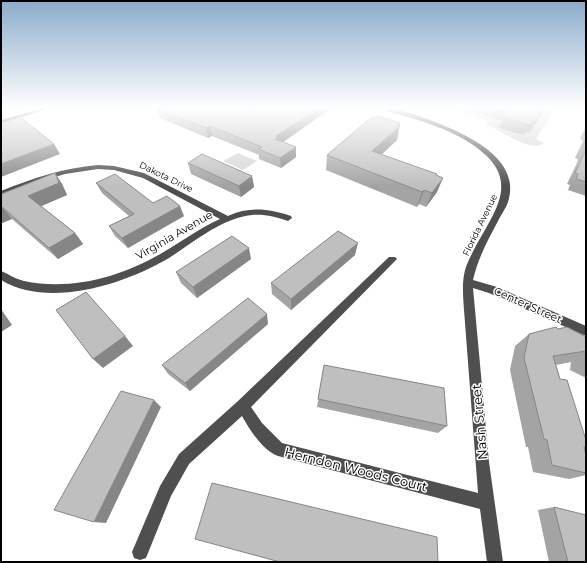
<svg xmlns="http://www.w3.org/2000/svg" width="587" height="563" font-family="Montserrat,sans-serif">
<rect width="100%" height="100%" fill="#fff"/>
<!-- green -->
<path fill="#d6d6d6" d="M452 108H461L476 113 504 118 500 124 526 132 546 108H570L563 110 556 108 536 139 544 143C531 154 500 130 486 124L489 121Z
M238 153 257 161 243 170 223 161Z"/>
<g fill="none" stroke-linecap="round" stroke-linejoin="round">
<!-- minor -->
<path fill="#4f4f4f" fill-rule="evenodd" d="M43 108H51L1 124V120Z
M382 108C396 106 438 123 452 129 480 142 520 164 508 202 506 208 501 215 498 221 488 240 478 258 473 280L497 287 586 326V336L489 293 473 288 489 462 503 562H487L480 509 278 456C262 450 250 430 242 416L189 464 171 496 146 558 140 560 134 558 132 552 160 486 179 454 238 401 389 257H395L397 259 395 261 251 407 262 423 282 443 478 493 464 310C463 294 461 277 468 262 489 214 530 182 470 143 452 131 431 124 411 118 402 115 389 113 382 108Z
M98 165 114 166 144 173 228 216C250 206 269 209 291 216L292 218 288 221C276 217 265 214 252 215 222 218 194 242 169 258 125 284 49 309 1 280V271C9 274 15 279 24 281 71 291 121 277 162 253 181 242 200 228 220 219L143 178 114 170 98 169 65 174 35 183 1 196V191C33 178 64 168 98 165Z"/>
</g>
<!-- wall -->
<path fill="#a4a4a4" d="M472 108H546L529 133 526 132 524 135 499 128 502 121 472 111Z
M157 109H330L283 142 296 157 281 168 259 159V155L212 136 208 138 160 118Z
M375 118 400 123 397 140 381 155 437 174 436 175 437 192 426 207 419 204 417 207 326 170 327 155Z
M586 126V196L568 190 570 185 567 184 577 163 578 159 575 158 583 141 580 138Z
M188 163 252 176 254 187 241 197 191 174Z
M55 173 62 184 67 195 41 206 75 233 83 244 58 259 12 219 2 223 1 222V194Z
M96 183 153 203 184 216 128 248 115 236 109 226 129 216 102 193Z
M355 255 291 310 272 294 271 283Z
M251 259 197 298 181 283 176 272Z
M268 324 190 391 168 374 162 365Z
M558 329 586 337V378L570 370 571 362 556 365 560 379 586 440V449L584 450 586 455V475L569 479 533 472 528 447H526L510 370 515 346 529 334Z
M324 365 447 426 438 433 317 407Z
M554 507 586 562H549L538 510Z"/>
<!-- shaded-wall -->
<path fill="#868686" d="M320 108H331L330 109 279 145 276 149V136Z
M545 108H546L529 133 535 122Z
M400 123 397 140 369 166 372 151Z
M210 126 212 136 208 138 206 128Z
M54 144 60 154 1 177V164Z
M296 147V157L281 168 280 158Z
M55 173 62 184 67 195 37 208 28 196Z
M252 176 254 187 241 197 239 186Z
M443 178 437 192 426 207 432 193Z
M424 190 419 204 417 207 422 192Z
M180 206 184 216 128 248 122 238Z
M2 207 12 219 2 223 1 222V208Z
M75 233 83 244 58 259 49 248Z
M358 243 355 255 291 310V299Z
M249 248 251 259 197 298 193 287Z
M1 309 12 325 1 332Z
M267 314 268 324 190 391 185 383Z
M125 336 133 346 103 368 93 359Z
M154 400 161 407 106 523 94 522Z"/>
<!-- building -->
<path fill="#bfbfbf" stroke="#868686" d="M160 108H320L276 136 278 137 275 139 296 147 280 158 258 149 262 147 210 126 206 128 157 109Z
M497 108H545L535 122H532L530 125 504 117 507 111Z
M378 116 400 123 398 125 400 126 372 151 437 174 436 175 443 178 432 193 424 190 422 192 327 155 372 117 375 118Z
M20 117 54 144 1 164V123Z
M586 140V182L576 179 578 174 575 173 585 152 586 148 583 147Z
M202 154 252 176 239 186 188 163Z
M55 173 59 183 28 196 75 233 49 248 2 207 1 208V194Z
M115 174 153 203 167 196 180 206 122 238 109 226 134 214 96 183Z
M338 231 358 243 291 299 271 283Z
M232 236 249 248 193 287 176 272Z
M86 292 125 336 93 359 56 310Z
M248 298 267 314 185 383 162 365Z
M556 327 558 329 567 327 586 337V351L553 356 560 379 567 380 586 440V448L584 447 586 455V473L552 465 547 440 544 439 524 358 529 334Z
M324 365 444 388 447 426 318 399Z
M121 391 154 400 94 522 54 510Z
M212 483 437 537 438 562H280L195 539Z
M554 507 586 515V562H568Z"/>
<!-- sky -->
<linearGradient id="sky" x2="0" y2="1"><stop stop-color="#8aabca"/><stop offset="0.58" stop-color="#fff"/><stop offset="1" stop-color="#fff" stop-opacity="0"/></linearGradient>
<rect width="587" height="186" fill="url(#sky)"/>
<g text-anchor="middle" stroke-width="3" stroke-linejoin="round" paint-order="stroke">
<!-- far-street labels -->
<g font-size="9" fill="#000" stroke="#fff">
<text transform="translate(166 177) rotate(26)" y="3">Dakota Drive</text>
<text transform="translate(480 225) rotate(-64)" y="3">Florida Avenue</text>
</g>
<!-- street labels -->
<g font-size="11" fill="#000" stroke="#fff">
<text transform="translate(174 235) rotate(-30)" y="4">Virginia Avenue</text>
<text transform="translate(528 305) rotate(24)" y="4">Center Street</text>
</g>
<!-- near-street labels -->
<g font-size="13" fill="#000" stroke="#fff">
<text transform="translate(479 422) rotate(-95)" y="5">Nash Street</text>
<text transform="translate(356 469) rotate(14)" y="5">Herndon Woods Court</text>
</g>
</g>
<!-- border -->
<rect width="587" height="563" fill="none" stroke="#000000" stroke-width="4"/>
</svg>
